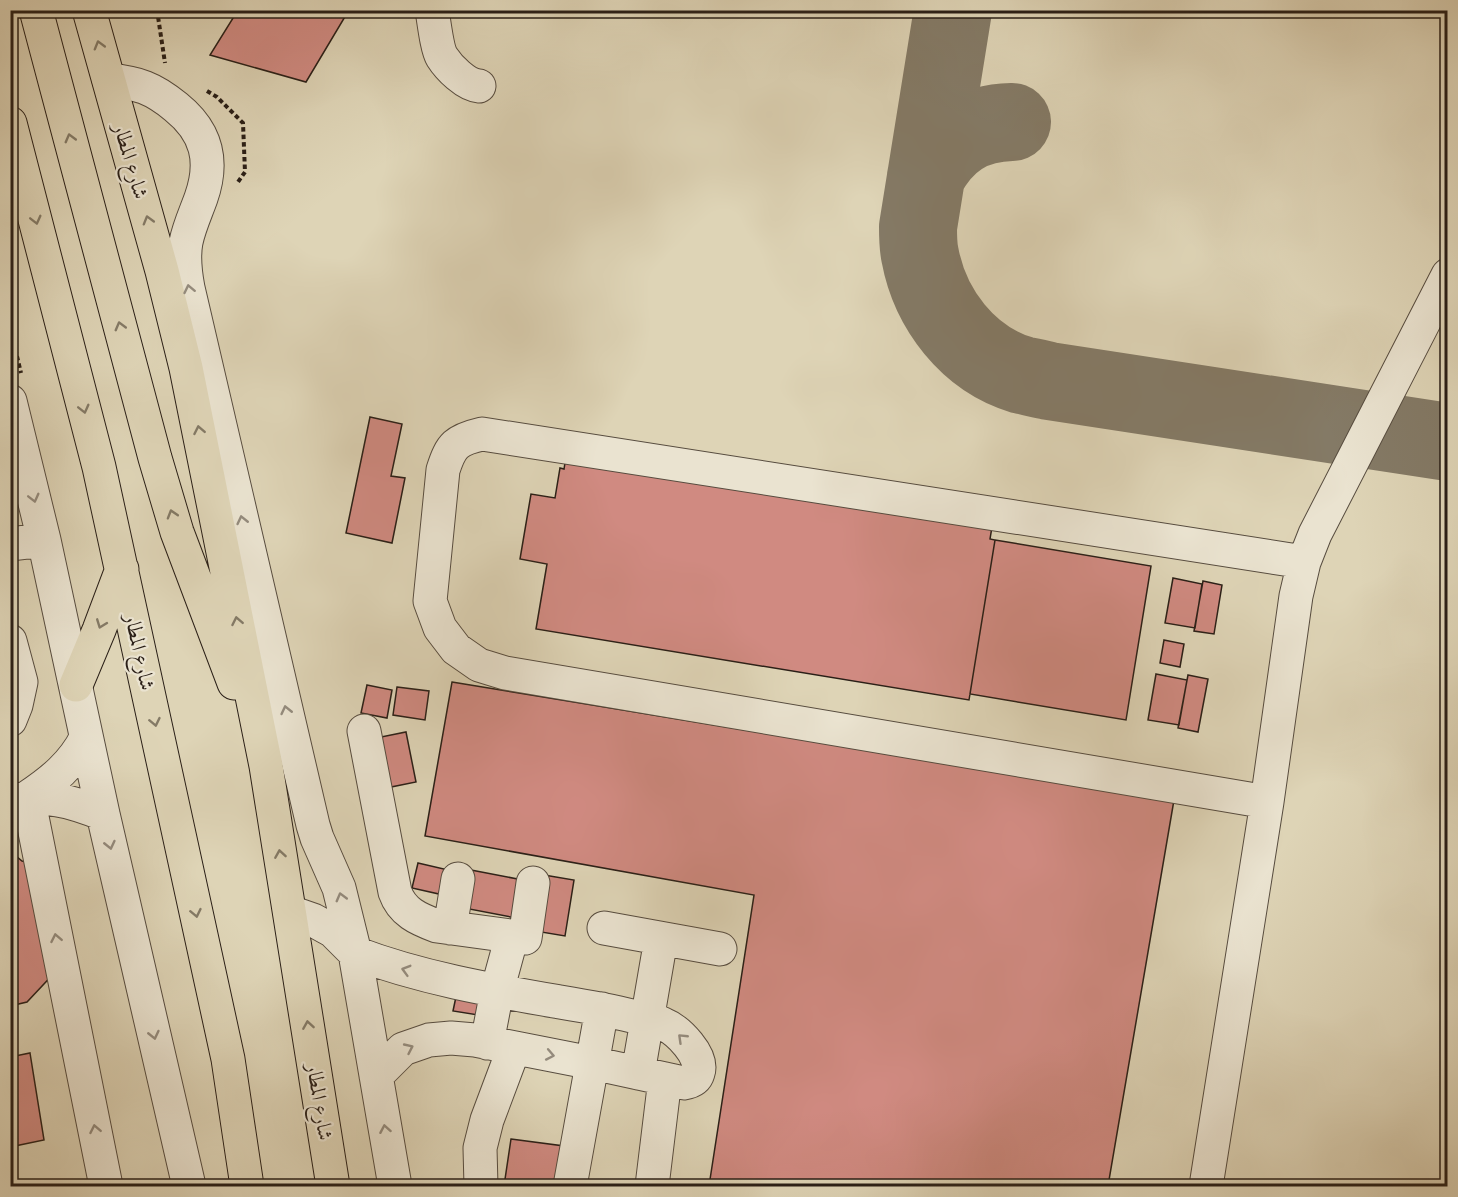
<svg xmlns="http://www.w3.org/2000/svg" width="1458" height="1197" font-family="'Libre Bodoni',Amiri,serif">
<rect width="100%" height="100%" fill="#ded4b6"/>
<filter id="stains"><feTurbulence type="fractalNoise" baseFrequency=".00333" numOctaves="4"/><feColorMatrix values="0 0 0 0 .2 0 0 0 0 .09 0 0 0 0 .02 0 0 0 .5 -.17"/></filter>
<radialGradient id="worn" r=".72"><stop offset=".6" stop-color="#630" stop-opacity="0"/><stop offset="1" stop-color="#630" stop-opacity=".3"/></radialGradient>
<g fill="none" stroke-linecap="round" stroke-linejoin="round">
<!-- taxiway -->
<path stroke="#847a66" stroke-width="78" d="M953 10 918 227C918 236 918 246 920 255 930 309 968 359 1022 375 1031 377 1041 379 1049 381L1448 442
M926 176C945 140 972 123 1012 122"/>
</g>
<!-- building -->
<path fill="#d08a81" stroke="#2a1f17" stroke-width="1.5" d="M238 10H349L306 82 210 55Z
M370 417 402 424 391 476 405 478 392 543 346 533Z
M567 451 993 521 990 539 995 540 969 700 536 629 547 564 520 559 531 494 555 498 560 468 564 469Z
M995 540 1151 566 1126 720 970 694Z
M1173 578 1202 584 1195 628 1165 623Z
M1203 581 1222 585 1214 634 1194 631Z
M1164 640 1184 644 1180 667 1160 663Z
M1156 674 1187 680 1179 725 1148 720Z
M1188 675 1208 679 1198 732 1178 728Z
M452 682 1174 800 1108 1186H709L754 895 425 836Z
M367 685 392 690 387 718 361 713Z
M397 687 429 691 425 720 393 715Z
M406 732 416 782 386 788 376 738Z
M10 851 22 861 34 863 58 969 27 1002 10 1006Z
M418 863 444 869 439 894 412 888Z
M471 870 523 880 516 918 464 908Z
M544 875 574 880 565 936 535 931Z
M457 992 481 997 478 1015 453 1011Z
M30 1053 44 1140 10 1147V1057Z
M511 1139 564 1146 558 1186H504Z"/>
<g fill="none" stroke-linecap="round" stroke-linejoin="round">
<!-- minor casing -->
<g stroke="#574c3f" stroke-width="35">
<path id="minor" d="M432 10C434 22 437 49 442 57 449 68 466 85 479 86
M109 80C138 83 153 88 176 107 207 132 214 161 201 198 196 212 189 227 186 242 183 258 185 272 188 288L313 825 317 838 339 888 355 953C421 978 491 990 560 1002 584 1006 608 1010 632 1016 643 1018 654 1019 663 1024 678 1030 704 1056 698 1073 696 1080 690 1082 684 1083L592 1063 475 1040 451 1038 429 1040 403 1049 376 1076
M10 401 44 540 103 814 189 1186
M10 544 44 540
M10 641 21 682 16 705 10 720
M364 731 395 892C402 912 418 919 437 926L525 938 533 883
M28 797 106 1186
M28 797C52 781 73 764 86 738
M10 801C45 794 71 801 103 814
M1267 802 505 673 479 665 456 649 440 628 430 601 443 470C451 445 456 440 482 434L1304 562
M290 912 313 920 333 931 355 953 395 1186
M450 928 458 879
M604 928 720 949
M487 1043 497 991 512 936
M638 1073 661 939
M481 1186 480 1148 487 1120 514 1048
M570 1186 602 1009
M652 1186 665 1079
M1206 1186 1267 802 1296 596 1304 562 1315 534 1448 275"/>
</g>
<!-- highway casing -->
<g stroke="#2a1f17" stroke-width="35">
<path id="highway" d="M36 10 155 458 177 532 234 683
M89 10 162 271 186 368 266 766 333 1186
M10 123 99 467 228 1059 247 1186
M76 685 99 630 122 569"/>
</g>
<!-- path -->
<path stroke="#2a1f17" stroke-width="4" stroke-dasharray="4.5 3" stroke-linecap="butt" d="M157 10 165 63
M207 91 217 97 243 123 245 172 238 182
M10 327 21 373"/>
<!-- minor -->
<use href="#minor" stroke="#eae3d0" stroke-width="33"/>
<!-- highway -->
<use href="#highway" stroke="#ded4b6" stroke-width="33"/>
</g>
<!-- one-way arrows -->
<defs><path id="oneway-chevron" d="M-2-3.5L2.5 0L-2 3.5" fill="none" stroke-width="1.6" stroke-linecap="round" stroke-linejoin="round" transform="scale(1.5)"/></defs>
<g stroke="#847a66">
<use href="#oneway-chevron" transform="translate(99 45) rotate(-106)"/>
<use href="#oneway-chevron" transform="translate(70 138) rotate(-105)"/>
<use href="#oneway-chevron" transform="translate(36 220) rotate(76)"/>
<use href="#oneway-chevron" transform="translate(148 220) rotate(-106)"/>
<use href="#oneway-chevron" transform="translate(120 326) rotate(-105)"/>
<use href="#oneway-chevron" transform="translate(84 409) rotate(76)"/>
<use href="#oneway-chevron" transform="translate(199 430) rotate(-101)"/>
<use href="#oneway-chevron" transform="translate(172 514) rotate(-107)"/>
<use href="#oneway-chevron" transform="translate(237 621) rotate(-101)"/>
<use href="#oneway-chevron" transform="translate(101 624) rotate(111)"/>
<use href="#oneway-chevron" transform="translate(155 722) rotate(78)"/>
<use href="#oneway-chevron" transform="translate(280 854) rotate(-99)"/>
<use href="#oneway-chevron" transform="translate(196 913) rotate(78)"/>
<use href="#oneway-chevron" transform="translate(308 1025) rotate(-99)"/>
</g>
<g stroke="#948b7d">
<use href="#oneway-chevron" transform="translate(189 289) rotate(-102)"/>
<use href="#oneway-chevron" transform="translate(34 498) rotate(76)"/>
<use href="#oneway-chevron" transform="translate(242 520) rotate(-103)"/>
<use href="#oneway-chevron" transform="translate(286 710) rotate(-103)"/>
<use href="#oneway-chevron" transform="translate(110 845) rotate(77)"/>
<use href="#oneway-chevron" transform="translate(341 897) rotate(-105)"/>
<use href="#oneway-chevron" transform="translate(56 938) rotate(-101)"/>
<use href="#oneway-chevron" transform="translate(406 970) rotate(-164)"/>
<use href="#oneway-chevron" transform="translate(154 1035) rotate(77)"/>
<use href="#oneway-chevron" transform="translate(682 1038) rotate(-136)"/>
<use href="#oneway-chevron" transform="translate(409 1048) rotate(-25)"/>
<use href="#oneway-chevron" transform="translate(550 1055) rotate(11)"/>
<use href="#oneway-chevron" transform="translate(95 1129) rotate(-101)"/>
<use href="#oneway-chevron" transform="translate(385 1129) rotate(-100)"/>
</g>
<g text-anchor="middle" stroke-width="4.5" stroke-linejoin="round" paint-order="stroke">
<!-- street labels -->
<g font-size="21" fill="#2a1f17" stroke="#eae3d0">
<text transform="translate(131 161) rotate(74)" y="7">شارع المطار</text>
<text transform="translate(140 652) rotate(78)" y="7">شارع المطار</text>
<text transform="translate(320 1102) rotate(81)" y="7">شارع المطار</text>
</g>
</g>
<!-- margin -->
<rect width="1458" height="1197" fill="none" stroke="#ded4b6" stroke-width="36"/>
<rect x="12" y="12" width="1434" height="1173" fill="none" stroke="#2a1f17" stroke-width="3"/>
<rect x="18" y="18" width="1422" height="1161" fill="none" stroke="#2a1f17" stroke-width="1.5"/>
<rect width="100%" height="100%" filter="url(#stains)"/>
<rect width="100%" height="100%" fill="url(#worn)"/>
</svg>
